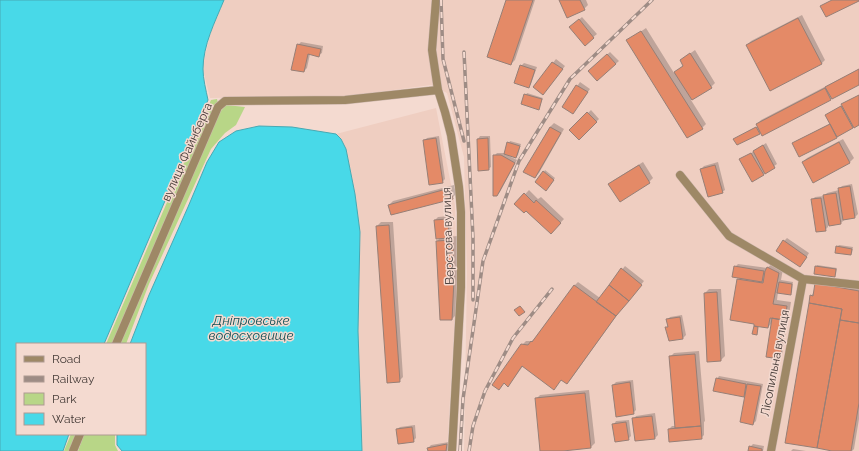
<svg xmlns="http://www.w3.org/2000/svg" width="859" height="451" font-family="Raleway,sans-serif">
<rect width="100%" height="100%" fill="#f4dad0"/>
<!-- built -->
<path fill="#efcec1" d="M224 0H859V451H464L467 274 464 157 447 93 431 85 348 96 210 98 203 70V63L211 32Z
M436 108 455 205 457 279 447 451H362L358 331 360 232 355 194 346 149 341 139 336 134Z"/>
<!-- green -->
<path fill="#b8d687" d="M217 99 218 103 117 344H106L211 100Z
M226 105 245 107 236 125 225 133 211 149 149 284 126 344H120L219 113Z
M71 434H79L72 451H64Z
M84 434H115V445L118 451H78Z"/>
<!-- water -->
<path fill="#48d9e8" stroke="#47a9b3" d="M0 0H224C215 22 203 45 203 69 203 79 206 90 208 100L104 344H17V434H69L63 451H0Z
M259 126 292 127 336 134 341 139 346 149 355 194 360 232 358 331 362 451H122L117 445V434H145V344H130L149 295 188 207 207 162 219 142 236 131Z"/>
<!-- shadow -->
<path fill="#0003" d="M507 0H535L515 60 511 64Z
M560 0H586L588 5 584 9Z
M802 15 825 60 821 64 747 45 751 41Z
M582 17 597 34 585 44 574 24Z
M646 28 674 73 684 65 681 60 695 50 715 83 711 87 691 100 706 124 702 128 627 41Z
M301 42 323 46 322 53 319 55 310 54 307 68 304 71 298 45Z
M610 52 619 61 597 80 592 68Z
M556 59 565 66 546 91 534 87Z
M524 63 537 67 531 84 529 87 521 66Z
M859 69V84L831 99 759 133 735 139 758 126 757 124 761 120Z
M580 82 590 89 573 113 563 107Z
M527 93 543 98 539 108 522 103Z
M859 95V124L836 137 793 144 796 141 831 123 827 115 843 105 846 102Z
M591 110 599 119 579 139 571 130Z
M554 123 564 129 539 173 535 177 525 171 550 127Z
M439 136 445 179 442 182 424 141 427 138Z
M480 136H490L491 167 488 169 478 139Z
M843 139 854 158 850 162 813 181 803 162 807 158Z
M510 141 521 144 518 155 516 157 509 156 517 160 500 192 497 195 494 156 497 153H505Z
M766 143 777 164 763 174 741 160Z
M643 162 653 178 649 182 610 184 614 180Z
M718 162 725 190 722 192 701 169 704 166Z
M545 170 555 178 548 188 544 172Z
M852 184 858 214 855 217 844 220 841 223 828 225V227L825 230 812 200 815 197 824 196 827 193 839 190V189L842 186Z
M454 185 456 194 452 198 389 205 393 201Z
M529 190 538 199 541 197 564 219 551 233 526 210 516 204Z
M450 216 452 234 449 237 457 236 458 274 456 315 452 319H441L437 241 440 238 435 220 438 217Z
M381 222H393L403 377 399 381 377 226Z
M787 238 809 253 803 263 784 241Z
M839 245 853 247 852 253 850 254 837 247Z
M738 264 767 268 772 264 783 269 781 280 793 282 792 292 790 294 778 292 777 300 791 302 789 315 786 316 779 356H781L788 318 782 355 779 358 773 322 768 327 758 325 757 333 755 327 756 325V323L731 320 738 279 740 278 735 267Z
M817 265 837 268 836 274 834 276 816 267Z
M625 266 644 281 619 312 571 379 567 383 562 379 523 366 512 381 522 345 526 341H532L535 338 574 286 578 282 600 298Z
M816 284 859 286V419L854 449 852 451H838L811 296 814 292Z
M709 289H721L725 356 721 360 705 293Z
M682 315 686 335 683 338 666 328 668 326 667 320 670 317Z
M699 351 705 421 704 422V435L701 438 669 429 672 426H675L670 357 674 353Z
M719 376 763 384 756 421 753 424 746 396 714 390 717 379Z
M633 380 636 410 633 413 613 385 616 382Z
M589 390 595 443 591 447 541 451 536 399 540 395Z
M655 413 658 435 655 438 636 440 634 419 636 416Z
M629 420 631 436 628 439 614 424 616 421Z
M415 425 416 438 413 441 397 429 400 427Z
M449 442V451H429L428 448 431 445Z
M753 444 764 446 763 451H749L750 447Z
M793 449 806 451H791Z"/>
<!-- building -->
<path fill="#e48a67" stroke="#977f76" d="M506 0H533L511 65 487 57Z
M559 0H580L585 10 567 18Z
M832 0H859V1L826 17 820 6Z
M798 18 822 64 770 91 746 45Z
M579 19 594 38 585 46 569 27Z
M641 31 703 129 687 138 626 40Z
M297 44 321 49 319 57 308 54 304 72 291 70Z
M690 53 712 88 692 100 674 72 683 66 680 60Z
M607 54 616 64 597 81 588 71Z
M552 62 563 69 543 95 533 87Z
M520 65 535 70 529 88 514 83Z
M859 69V85L832 99 825 87Z
M576 85 588 92 573 114 562 107Z
M825 88 831 100 762 136 756 124Z
M524 94 542 99 539 110 521 104Z
M859 95V125L854 128 841 104Z
M841 106 853 128 837 137 825 115Z
M587 112 597 122 579 140 569 130Z
M830 124 837 138 799 157 792 143Z
M550 127 561 133 535 178 523 172Z
M756 127 760 134 737 145 733 139Z
M436 138 443 183 429 185 423 140Z
M488 138 489 170 478 171 477 139Z
M507 142 520 146 516 158 504 154Z
M839 142 850 163 813 183 802 162Z
M763 145 775 168 765 174 753 151Z
M751 153 764 175 752 182 739 159Z
M493 155H501L515 163 497 196H493Z
M639 165 650 183 620 202 608 184Z
M715 165 723 193 708 197 700 169Z
M543 171 554 180 546 191 535 182Z
M850 186 855 218 843 220 838 188Z
M450 188 453 199 391 215 388 205Z
M524 193 534 203 536 200 561 223 551 234 526 211 524 213 514 204Z
M836 193 841 224 829 226 823 195Z
M821 198 826 231 816 232 811 199Z
M448 219 449 238 436 239 434 220Z
M389 225 400 382 387 383 376 226Z
M453 240 454 279 452 320H440L436 241Z
M783 240 807 257 800 267 776 251Z
M836 246 852 249 851 255 835 253Z
M734 266 764 271 762 282 732 277Z
M815 266 836 269 835 277 814 274Z
M767 267 779 273 773 304 787 306 785 320 770 318 768 328 754 326V324L730 320 737 279 763 283 765 271Z
M621 268 642 285 629 301 609 285Z
M779 282 792 284 791 295 777 293Z
M815 283 859 291V323L840 320 842 309 809 303 810 295 813 296Z
M574 285 616 316 567 384 561 380 554 390 522 366 508 387 504 383 499 390 492 385 521 344 528 345 531 341 532 342Z
M609 285 629 301 616 316 596 302Z
M717 292 721 361 707 362 704 293Z
M809 303 842 309 817 448 785 443Z
M520 306 525 312 519 316 514 310Z
M680 317 683 339 669 341 665 327H668L666 319Z
M772 318 786 321 780 359 766 357Z
M840 320 859 323V403L851 451H832L817 448Z
M754 326 758 327 757 335 752 334Z
M695 354 701 426 675 428 669 356Z
M716 378 746 384 744 397 713 391Z
M630 382 634 414 616 417 612 385Z
M747 384 761 386 753 425 740 422Z
M585 393 591 448 563 451H540L535 398Z
M652 416 655 439 635 441 632 418Z
M626 422 629 440 615 442 612 424Z
M701 426 702 439 669 442 668 429Z
M412 427 414 442 398 444 396 429Z
M447 444 446 451H428L427 448Z
M749 446 762 449V451H748Z"/>
<g fill="none" stroke-linecap="round" stroke-linejoin="round">
<!-- street casing -->
<g stroke="#cdb7ae" stroke-width="9">
<path id="street" d="M436 0 432 50 438 90 445 112 451 135 459 187 461 212V287L452 451
M680 175 729 236 803 279 859 285
M116 344 218 107 225 101 345 100 438 90
M73 451 80 434
M771 451 803 279"/>
</g>
<!-- street -->
<use href="#street" stroke="#9e8866" stroke-width="8"/>
<!-- rail casing -->
<g stroke="#9e8c85" stroke-width="3.5">
<path id="rail" d="M441 0 443 59 464 141
M464 52 473 238V300
M460 451 463 399 483 261 519 161 570 79 652 0
M469 451 473 426 485 391 513 338 552 289"/>
</g>
<!-- rail -->
<use href="#rail" stroke="#f4dad0" stroke-width="2" stroke-dasharray="6" stroke-linecap="butt"/>
</g>
<g text-anchor="middle" stroke-width="3" stroke-linejoin="round" paint-order="stroke">
<!-- street labels -->
<g font-size="12" fill="#443a36" stroke="#f4dad0">
<text transform="translate(187 152) rotate(-66)" y="4">вулиця Файнберга</text>
<text transform="translate(448 236) rotate(-92)" y="4">Верстова вулиця</text>
<text transform="translate(775 363) rotate(-79)" y="4">Лісопильна вулиця</text>
</g>
<!-- water labels -->
<g font-size="13" font-style="italic" fill="#0f4e54" stroke="#f4dad0">
<text x="251" y="325">Дніпровське<tspan x="251" dy="15">водосховище</tspan></text>
</g>
</g>
<!-- legend -->
<rect x="16" y="343" width="130" height="92" fill="#f4dad0" stroke="#ae9a92"/>
<rect x="24" y="356" width="20" height="6" fill="#9e8866" stroke="#ae9a92"/>
<text x="52" y="363" font-size="12" fill="#443a36">Road</text>
<rect x="24" y="376" width="20" height="6" fill="#9e8c85" stroke="#ae9a92"/>
<text x="52" y="383" font-size="12" fill="#443a36">Railway</text>
<rect x="24" y="393" width="20" height="12" fill="#b8d687" stroke="#ae9a92"/>
<text x="52" y="403" font-size="12" fill="#443a36">Park</text>
<rect x="24" y="413" width="20" height="12" fill="#48d9e8" stroke="#ae9a92"/>
<text x="52" y="423" font-size="12" fill="#443a36">Water</text>
</svg>
